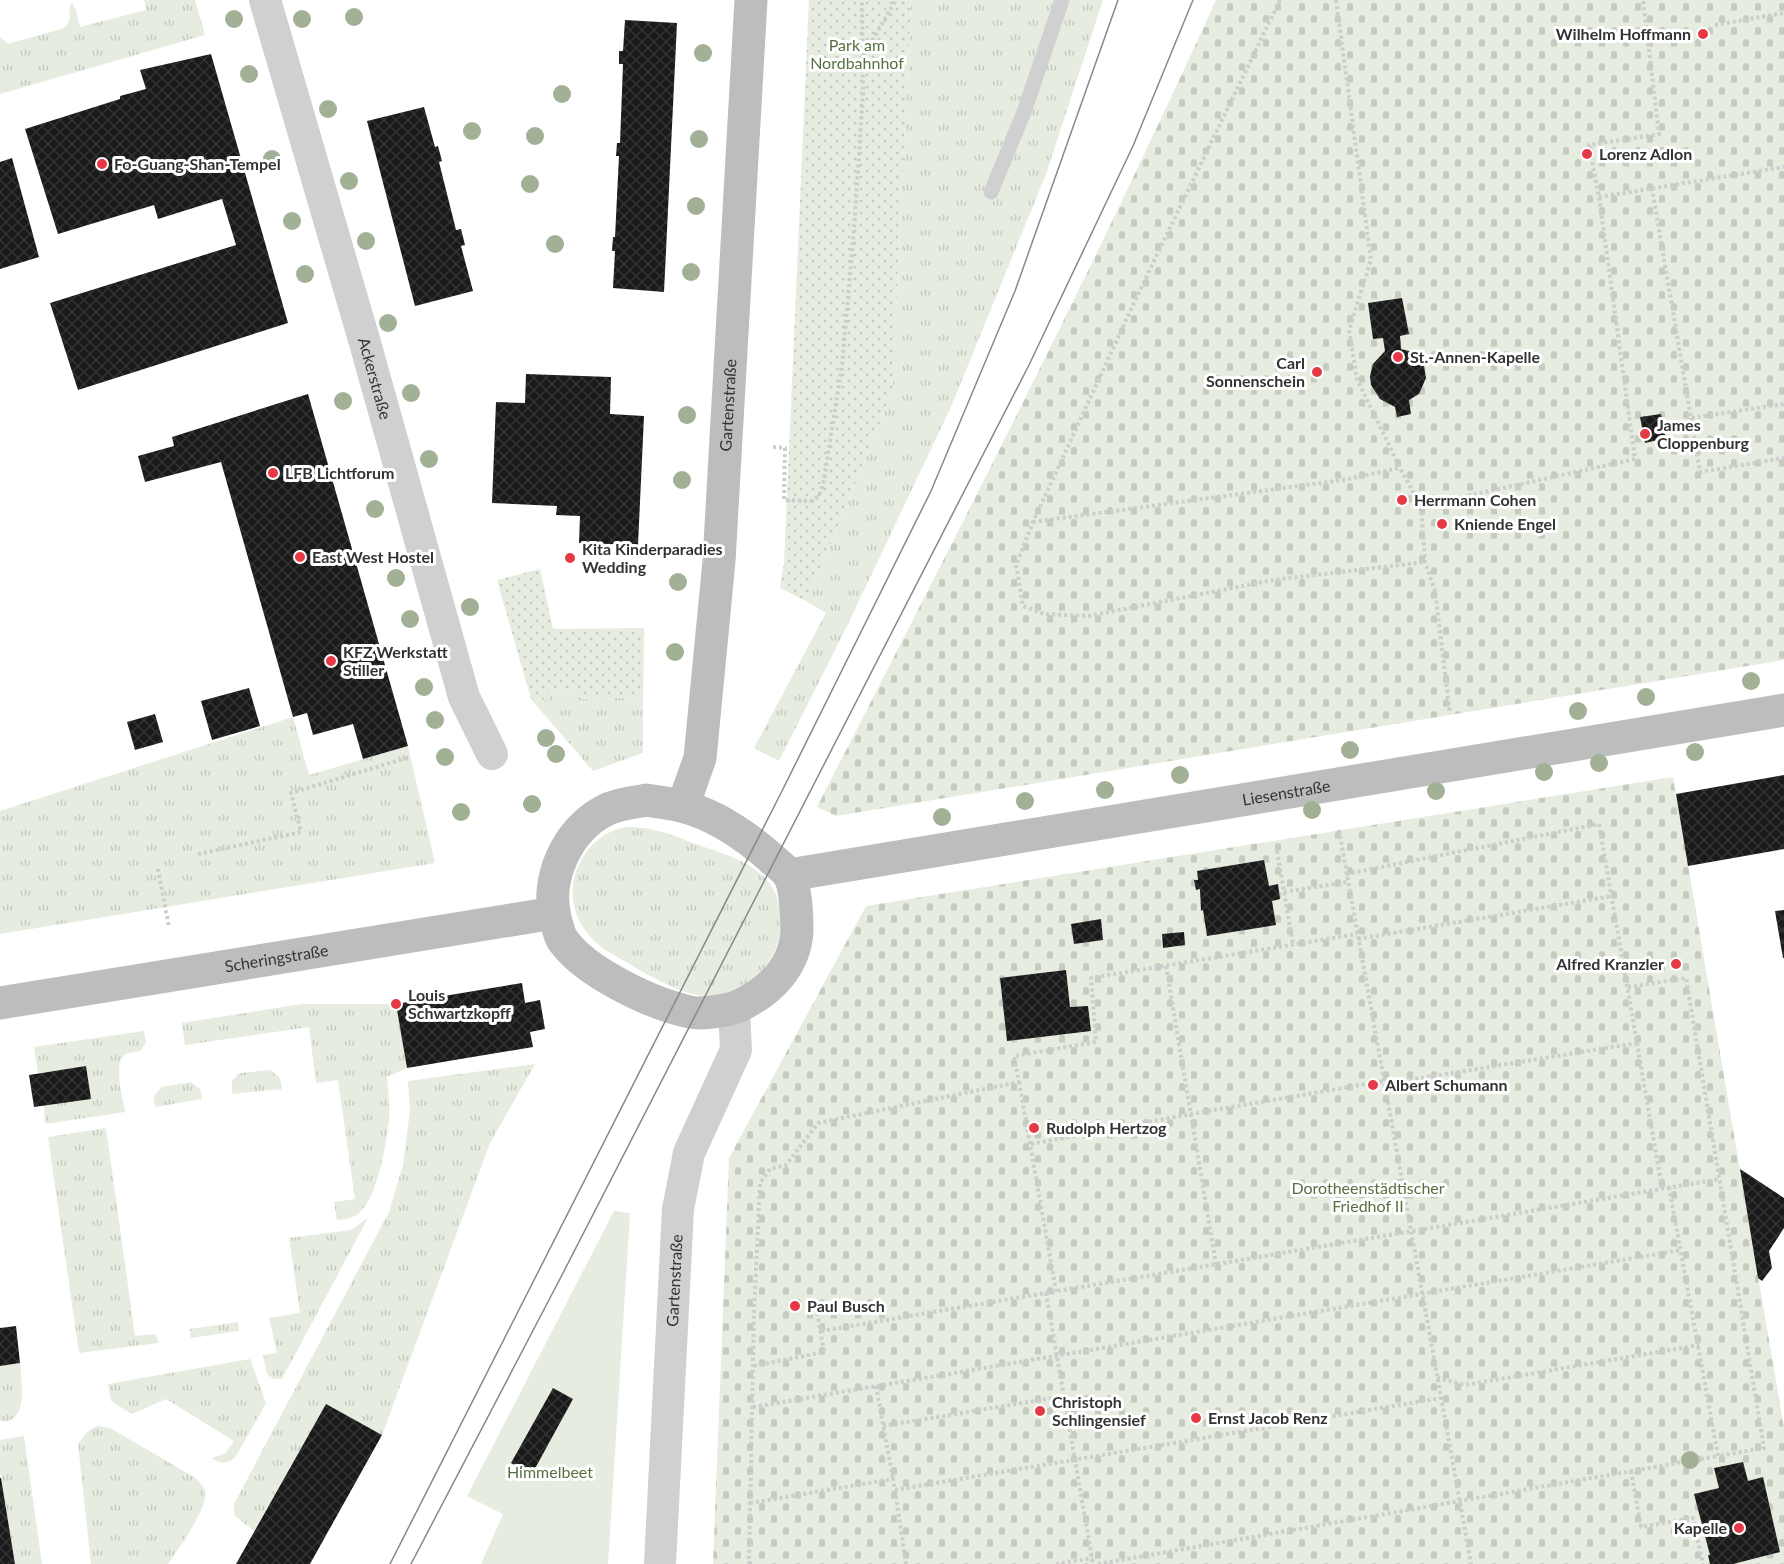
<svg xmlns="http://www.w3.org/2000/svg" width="1784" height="1564" font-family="Lato,sans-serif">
<defs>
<pattern id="grass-tufts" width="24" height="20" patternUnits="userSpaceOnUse" patternTransform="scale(1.5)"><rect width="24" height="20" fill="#e6ecdf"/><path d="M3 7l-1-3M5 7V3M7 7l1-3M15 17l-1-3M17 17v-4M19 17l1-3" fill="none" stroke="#c6cbc0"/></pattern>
<pattern id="cemetery-stones" width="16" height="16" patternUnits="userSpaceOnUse" patternTransform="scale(1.5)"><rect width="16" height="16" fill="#e6ecdf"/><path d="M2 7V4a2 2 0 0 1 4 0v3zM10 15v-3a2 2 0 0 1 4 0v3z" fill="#c6cbc0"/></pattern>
<pattern id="park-dots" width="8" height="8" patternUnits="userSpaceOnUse" patternTransform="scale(1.5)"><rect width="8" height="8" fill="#e6ecdf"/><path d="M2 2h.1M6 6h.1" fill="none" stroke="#c6cbc0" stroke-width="1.8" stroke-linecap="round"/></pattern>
<pattern id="building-cross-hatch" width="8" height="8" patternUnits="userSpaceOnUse" patternTransform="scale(1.5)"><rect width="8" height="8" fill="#1a1a1a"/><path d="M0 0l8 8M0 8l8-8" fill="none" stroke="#333"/></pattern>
</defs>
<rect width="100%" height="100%" fill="#fff"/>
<!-- grass -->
<path fill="url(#grass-tufts)" d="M144 0H195L205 35 0 94V37L8 44 64 28C70 22 71 16 69 8L72 3 76 11 80 27 146 10Z
M911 0H1103L1046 174 951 407 848 624 779 761 755 749V746L826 613 804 600 823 562 892 393Z
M575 688 577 699 643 697V753L593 771 531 699 548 700V690Z
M293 717 309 775 408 746 435 863 0 934V811Z
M626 827C651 826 673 835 696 844 720 853 747 859 765 878 806 924 763 1001 704 996 675 994 631 964 605 950 594 941 584 932 578 918 561 881 586 834 626 827Z
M302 1004H396L407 1068 387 1077C388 1091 390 1106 389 1120 386 1144 378 1197 359 1213 352 1219 345 1219 337 1220L334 1202 355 1199 338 1080 316 1083 309 1027 185 1045 182 1023Z
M144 1031 146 1043 140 1051C136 1052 130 1052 126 1054 112 1062 123 1098 125 1112L45 1124 44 1105 85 1067 38 1073 34 1047Z
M535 1064 490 1143 382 1435 326 1404 254 1531 234 1515V1504L389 1212 403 1165 410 1110 408 1081Z
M270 1070 280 1078 282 1089 232 1094V1081L240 1073Z
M191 1082 200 1089 202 1099 155 1107 154 1096 162 1087Z
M106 1128 135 1336 156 1334 158 1343 79 1353 48 1137Z
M368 1218 282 1379H274L267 1374 263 1355 277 1353 269 1318 300 1313 289 1238 351 1230Z
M238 1322 239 1331 191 1338 190 1329Z
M250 1359 266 1403 235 1458C227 1464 220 1464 212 1458L226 1453 234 1441 166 1399 132 1414 111 1401 108 1384Z
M20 1363C21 1377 27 1414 10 1420 7 1422 3 1421 0 1421V1366Z
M97 1426 110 1428 194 1477C199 1482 204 1486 205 1492 208 1509 178 1549 168 1564H91L78 1444 87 1432Z
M24 1436 42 1564H15L0 1471V1440Z"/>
<!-- cemetery -->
<path fill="url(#cemetery-stones)" d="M1216 0H1784V660L836 816 817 807C954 540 1092 273 1216 0Z
M1673 777 1784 1428V1564H713L729 1158 866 906Z"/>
<!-- park -->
<path fill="url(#park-dots)" d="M809 0H911L892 393 823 562 804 600 780 588 784 563Z
M540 569 553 629 644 628 643 697 576 699 575 688 548 690 549 700 531 699 497 580Z"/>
<!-- garden -->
<path fill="#e6ecdf" d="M614 1211 630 1213 608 1564H481L503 1514 467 1496Z"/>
<!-- building -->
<path fill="url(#building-cross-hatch)" d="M625 20 677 23 664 292 613 288 615 251H612L613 237H615L619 156H616L617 143H620L623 64H619V51H623Z
M211 54 288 323 78 390 50 303 236 245 222 199 158 219 154 205 58 234 25 129 120 99V96L146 89 140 70Z
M424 107 435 147 438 146 442 161 439 162 456 230 461 229 465 245 461 246 473 291 415 306 367 121Z
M12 158 39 257 0 269V162Z
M1402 298 1409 334 1400 336 1401 349 1409 351 1420 358 1424 366 1426 378 1419 394 1409 400 1411 414 1397 417 1395 407 1380 399 1371 385 1370 376 1373 364 1385 351 1383 338 1373 339 1368 303Z
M526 374 611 377 610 414 644 416 638 545 579 543 580 516 556 515 557 506 492 503 496 402 525 403Z
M308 394 408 746 363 759 353 724 313 735 307 713 293 717 221 462 145 482 138 456 174 446 172 437Z
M1661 414 1666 438 1645 443 1640 417Z
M249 688 260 726 212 740 201 701Z
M155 714 163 742 135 750 127 722Z
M1784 775V849L1688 866 1676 794Z
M1264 860 1269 886 1278 884 1280 899 1272 901 1276 925 1207 936 1203 910 1201 911 1200 889 1196 890 1194 880H1198L1197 871Z
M1784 910V958H1783L1775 911Z
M1101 919 1103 940 1074 944 1071 924Z
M1184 932 1185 945 1163 948 1162 934Z
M1066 970 1070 1007 1088 1006 1091 1031 1007 1041 1000 978Z
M522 983 525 1003 540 1000 545 1029 530 1032 533 1047 407 1068 396 1004Z
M86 1066 91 1099 34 1107 29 1075Z
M1740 1169 1784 1198V1228L1769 1251 1772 1268 1762 1281 1758 1278Z
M16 1326 20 1363 0 1366V1328Z
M553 1388 573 1399 532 1474 511 1463Z
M326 1404 382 1435 310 1564H236Z
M1743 1462 1748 1481 1763 1477 1780 1552 1733 1564H1710L1708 1555H1710L1694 1494 1719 1488 1714 1468Z
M0 1478H1L15 1564H0Z"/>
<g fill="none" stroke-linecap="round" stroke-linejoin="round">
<!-- path -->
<path stroke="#cdcdcd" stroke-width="4" stroke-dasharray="3 3" stroke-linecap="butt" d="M1280 0 1140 290 1033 522 1016 565 1023 606 1044 614 1089 616 1273 580 1425 562
M1336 0 1371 260 1349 330 1357 379 1400 468 1421 506 1425 562 1435 591 1450 714
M1715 25 1784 13
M863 56 896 0
M1652 188 1691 418 1784 404
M1599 197 1784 167
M1691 418 1700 472 1784 458
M773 447 785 448 784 500 811 501 819 496 823 485 842 366 854 229 863 94 862 0
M1421 506 1635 459 1599 197 1589 145 1659 134 1643 0
M1033 522 1343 480 1400 468
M1339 830 1471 1564
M1277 851 1293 944
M198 854 301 832 291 793 410 757
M158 869 169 927
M1346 874 1599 824 1662 1188
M1284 892 1347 882
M1358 939 1612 896
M1166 966 1216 1264
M1628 987 1686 978 1764 1448 1718 1456 1669 1187
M1019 1082 1056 1291
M1031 1144 1191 1114 1384 1081 1409 1080 1637 1043
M1046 1293 1093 1564
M821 1331 1720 1179
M754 1366 824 1352 815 1300
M1437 1378 1465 1385 1699 1345
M876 1386 893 1479
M753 1407 1681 1250
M883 1426 1064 1396
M1631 1471 1641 1527 1693 1518 1703 1564
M895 1490 906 1564
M750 1503 893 1479 895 1490 1441 1398
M751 1564 749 1562 754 1312 760 1183 770 1169 786 1165 818 1123 1019 1082 1014 1056 1096 1042 1091 978 1357 934
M1056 1564 1093 1558
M1098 1564 1718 1456"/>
<!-- lane -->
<path stroke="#d0d0d0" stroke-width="15" d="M991 192 1024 112 1062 0"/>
<!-- street -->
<g stroke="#d0d0d0" stroke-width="32">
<path id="s1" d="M265 0 365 343 464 697 492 754"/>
<path id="s2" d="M660 1564 678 1209 689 1153 736 1050 734 1009"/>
</g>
<!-- secondary -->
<g stroke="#bdbdbd" stroke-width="33">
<path d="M646 800C657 802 670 803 681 806 714 814 746 836 771 858 776 863 784 868 788 874 796 884 797 918 797 931 795 965 772 989 743 1004 732 1010 703 1015 690 1012 652 1004 584 972 562 939 559 934 558 927 556 922 544 880 567 829 606 810 617 804 633 803 646 800Z"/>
<path id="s3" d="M683 806 700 758 719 561 751 0"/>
<path id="s4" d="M789 875 1784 710"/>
<path id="s5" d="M0 1003 554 913"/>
</g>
<!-- tram -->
<path stroke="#888" stroke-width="1.5" d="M390 1564 781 793 931 491 1015 291 1118 0
M411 1564 562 1275 1029 365 1133 146 1193 0"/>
</g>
<!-- trees -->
<g fill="#a2b095">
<circle cx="354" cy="17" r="9"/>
<circle cx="234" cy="19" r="9"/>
<circle cx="302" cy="19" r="9"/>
<circle cx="703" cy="53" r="9"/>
<circle cx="249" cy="74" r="9"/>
<circle cx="562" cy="94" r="9"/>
<circle cx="328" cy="109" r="9"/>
<circle cx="472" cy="131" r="9"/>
<circle cx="535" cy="136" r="9"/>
<circle cx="699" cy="139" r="9"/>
<circle cx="272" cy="159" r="9"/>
<circle cx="349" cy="181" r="9"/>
<circle cx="530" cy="184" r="9"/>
<circle cx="696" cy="206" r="9"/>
<circle cx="292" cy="221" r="9"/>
<circle cx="366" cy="241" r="9"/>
<circle cx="555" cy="244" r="9"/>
<circle cx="691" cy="272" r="9"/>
<circle cx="305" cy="274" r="9"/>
<circle cx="388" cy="323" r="9"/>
<circle cx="411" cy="393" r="9"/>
<circle cx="343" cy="401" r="9"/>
<circle cx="687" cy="415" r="9"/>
<circle cx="429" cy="459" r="9"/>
<circle cx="682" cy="480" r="9"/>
<circle cx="375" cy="509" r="9"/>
<circle cx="396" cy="578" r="9"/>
<circle cx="678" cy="582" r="9"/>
<circle cx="470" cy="607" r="9"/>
<circle cx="410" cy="619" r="9"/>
<circle cx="675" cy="652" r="9"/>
<circle cx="1751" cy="681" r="9"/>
<circle cx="424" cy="687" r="9"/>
<circle cx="1646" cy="697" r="9"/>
<circle cx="1578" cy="711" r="9"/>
<circle cx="435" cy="720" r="9"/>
<circle cx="546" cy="738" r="9"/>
<circle cx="1350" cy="750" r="9"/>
<circle cx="1695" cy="752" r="9"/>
<circle cx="556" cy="754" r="9"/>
<circle cx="445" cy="757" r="9"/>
<circle cx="1599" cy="763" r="9"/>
<circle cx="1544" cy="772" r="9"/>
<circle cx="1180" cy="775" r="9"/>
<circle cx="1105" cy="790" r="9"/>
<circle cx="1436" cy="791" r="9"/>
<circle cx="1025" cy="801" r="9"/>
<circle cx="532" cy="804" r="9"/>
<circle cx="1312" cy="810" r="9"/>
<circle cx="461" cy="812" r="9"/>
<circle cx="942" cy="817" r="9"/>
<circle cx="1690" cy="1460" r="9"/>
</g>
<!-- markers -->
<g fill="#e63946" stroke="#fff" stroke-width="2">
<circle cx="1703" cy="34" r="6"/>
<circle cx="1587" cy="154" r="6"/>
<circle cx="102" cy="164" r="6"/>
<circle cx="1398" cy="357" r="6"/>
<circle cx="1317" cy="372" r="6"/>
<circle cx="1645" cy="434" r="6"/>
<circle cx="273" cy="473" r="6"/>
<circle cx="1402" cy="500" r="6"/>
<circle cx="1442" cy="524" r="6"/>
<circle cx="300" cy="557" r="6"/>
<circle cx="570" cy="558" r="6"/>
<circle cx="331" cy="661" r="6"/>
<circle cx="1676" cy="964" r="6"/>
<circle cx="396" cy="1004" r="6"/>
<circle cx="1373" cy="1085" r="6"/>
<circle cx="1034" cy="1128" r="6"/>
<circle cx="795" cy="1306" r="6"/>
<circle cx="1040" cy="1411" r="6"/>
<circle cx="1196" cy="1418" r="6"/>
<circle cx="1739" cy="1528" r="6"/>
</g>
<g text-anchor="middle" stroke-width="6" stroke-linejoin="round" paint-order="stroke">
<!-- poi labels -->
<g font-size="16" font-weight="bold" fill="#333" stroke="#fff" text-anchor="start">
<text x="1691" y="40" text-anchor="end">Wilhelm Hoffmann</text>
<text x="1599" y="160">Lorenz Adlon</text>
<text x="114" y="170">Fo-Guang-Shan-Tempel</text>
<text x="1410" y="363">St.-Annen-Kapelle</text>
<text x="1305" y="369" text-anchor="end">Carl<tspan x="1305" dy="18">Sonnenschein</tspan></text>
<text x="1657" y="431">James<tspan x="1657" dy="18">Cloppenburg</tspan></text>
<text x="285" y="479">LFB Lichtforum</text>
<text x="1414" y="506">Herrmann Cohen</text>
<text x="1454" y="530">Kniende Engel</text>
<text x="582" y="555">Kita Kinderparadies<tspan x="582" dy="18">Wedding</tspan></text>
<text x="312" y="563">East West Hostel</text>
<text x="343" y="658">KFZ Werkstatt<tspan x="343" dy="18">Stiller</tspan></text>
<text x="1664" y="970" text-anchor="end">Alfred Kranzler</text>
<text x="408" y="1001">Louis<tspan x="408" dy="18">Schwartzkopff</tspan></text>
<text x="1385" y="1091">Albert Schumann</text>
<text x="1046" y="1134">Rudolph Hertzog</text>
<text x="807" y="1312">Paul Busch</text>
<text x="1052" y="1408">Christoph<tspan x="1052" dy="18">Schlingensief</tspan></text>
<text x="1208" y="1424">Ernst Jacob Renz</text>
<text x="1727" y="1534" text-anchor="end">Kapelle</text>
</g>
<!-- park labels -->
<g font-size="16" fill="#56703f" stroke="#fff">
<text x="857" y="51">Park am<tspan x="857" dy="18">Nordbahnhof</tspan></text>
<text x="1368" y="1194">Dorotheenstädtischer<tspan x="1368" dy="18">Friedhof II</tspan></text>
<text x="550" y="1478">Himmelbeet</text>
</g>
<!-- street labels -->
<g font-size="16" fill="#333" stroke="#fff">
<text dy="6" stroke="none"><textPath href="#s1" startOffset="394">Ackerstraße</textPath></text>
<text dy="6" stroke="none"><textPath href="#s3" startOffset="405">Gartenstraße</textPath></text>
<text dy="6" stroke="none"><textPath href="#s4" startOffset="504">Liesenstraße</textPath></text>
<text dy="6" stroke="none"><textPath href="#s5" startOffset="280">Scheringstraße</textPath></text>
<text dy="6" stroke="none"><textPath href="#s2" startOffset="284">Gartenstraße</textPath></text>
</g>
</g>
</svg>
